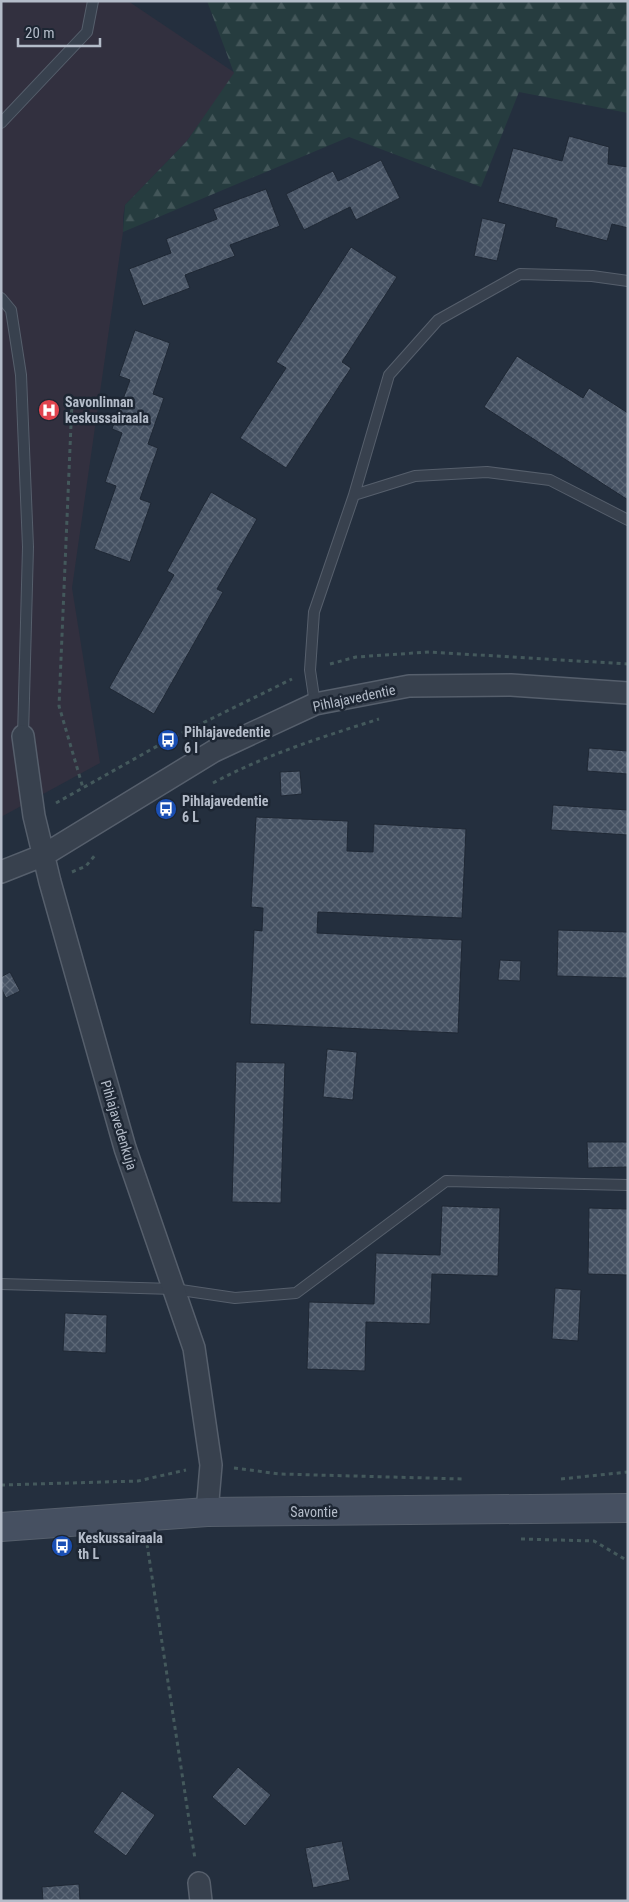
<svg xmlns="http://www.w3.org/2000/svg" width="629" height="1902" font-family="'Roboto Condensed',sans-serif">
<defs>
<pattern id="forest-firs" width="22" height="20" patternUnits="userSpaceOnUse" patternTransform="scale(1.25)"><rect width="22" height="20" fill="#263c3f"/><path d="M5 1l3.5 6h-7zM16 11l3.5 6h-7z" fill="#435659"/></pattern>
<pattern id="building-cross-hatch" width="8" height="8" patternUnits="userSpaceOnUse" patternTransform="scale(1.25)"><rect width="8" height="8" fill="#455162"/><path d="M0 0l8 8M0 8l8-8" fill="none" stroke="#5d6877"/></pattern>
</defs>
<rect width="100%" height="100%" fill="#242f3e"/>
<!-- medical -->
<path fill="#32303f" d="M1 1H128L235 73 187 141 125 205 123 217V232L72 588 100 763 1 817Z"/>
<!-- forest -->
<path fill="url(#forest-firs)" d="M207 1H628V113L519 92 481 187 349 137 123 232 125 205 187 141 234 73Z"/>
<!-- building -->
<path fill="url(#building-cross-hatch)" stroke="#1f2835" d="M569 136 609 147 608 164 628 167V228L612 224 607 241 555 227 557 219 498 202 513 148 562 161Z
M381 160 400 198 356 220 350 207 304 230 286 194 333 171 338 181Z
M266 189 280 226 230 245 235 256 185 275 190 288 143 306 129 269 171 253 166 239 217 219 213 209Z
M482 218 506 224 497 261 474 256Z
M351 247 397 277 342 362 351 368 286 468 240 438 286 368 276 362Z
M135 330 170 343 153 394 164 398 148 444 158 448 140 499 151 503 130 562 94 549 116 486 105 482 122 433 112 429 130 380 119 376Z
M517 356 583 398 589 388 628 413V500L484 407Z
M211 492 257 519 217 589 223 592 154 714 109 688 174 575 167 571Z
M589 748 628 751V774L587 771Z
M300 771 302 794 281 796 280 772Z
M553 805 628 810V835L551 830Z
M256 817 348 821 347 851 373 852 374 824 466 829 462 918 318 912 317 933 462 940 458 1033 250 1024 254 930 262 931 263 908 251 907Z
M558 930 628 932V978L557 976Z
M500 960 521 961 520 981 498 980Z
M10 972 20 991 6 998 1 988V977Z
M327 1049 357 1052 353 1100 323 1097Z
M236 1062 285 1063 281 1203 232 1202Z
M587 1142H628V1167L588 1168Z
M442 1206 500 1208 498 1276 432 1274 430 1324 366 1322 365 1371 307 1369 309 1302 374 1304 376 1253 440 1255Z
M589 1208 628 1209V1275L588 1274Z
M555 1288 581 1290 578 1341 552 1339Z
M65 1313 107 1315 106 1353 63 1351Z
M238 1767 271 1795 245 1826 212 1797Z
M122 1791 155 1815 126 1856 93 1832Z
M342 1841 350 1880 313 1888 305 1848Z
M79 1884 80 1901H43L42 1887Z"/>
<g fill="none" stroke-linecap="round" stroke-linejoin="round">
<!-- service casing -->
<g stroke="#565f6c" stroke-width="12">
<path id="service" d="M1 123 87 32 93 1
M1 298 11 310 21 375 28 547 23 736
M354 495 389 375 438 320 520 274 592 276 628 281
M315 704 310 670 314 612 354 495 415 476 487 472 550 480 628 520
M1 1284 174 1289 235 1298 296 1293 446 1181 628 1185"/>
</g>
<!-- minor casing -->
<g stroke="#565f6c" stroke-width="24">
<path id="minor" d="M23 736 34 816 50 882 125 1148 194 1348 211 1465 207 1512
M1 872 44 855 214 751 315 704 409 686 511 685 628 693
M199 1883 201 1901"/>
</g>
<!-- secondary casing -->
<g stroke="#565f6c" stroke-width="30">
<path id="secondary" d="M1 1527 207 1512 628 1508"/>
</g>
<!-- path -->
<path stroke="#44595c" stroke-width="3" stroke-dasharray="4 4" stroke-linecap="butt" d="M72 401 59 706 83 788
M330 664 356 657 429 652 628 664
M213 783C265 755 322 737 379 719
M56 803 168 740 292 679
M72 872 86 866 96 854
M234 1468 280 1474 463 1479
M561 1479 628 1472
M1 1485 138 1481 186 1470
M521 1539 594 1541 628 1561
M147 1544 195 1859"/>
<!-- service -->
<use href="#service" stroke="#38414e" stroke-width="10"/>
<!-- minor -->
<use href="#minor" stroke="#38414e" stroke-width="21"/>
<!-- secondary -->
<use href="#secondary" stroke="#465061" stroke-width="28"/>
</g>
<!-- icons -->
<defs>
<g id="hospital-disc" transform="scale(1.125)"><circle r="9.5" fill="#e0444e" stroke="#1d2633"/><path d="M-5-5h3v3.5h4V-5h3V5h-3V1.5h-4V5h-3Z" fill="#fff"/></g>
<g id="bus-disc" transform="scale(1.125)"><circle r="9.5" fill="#1a4fb4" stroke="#1d2633"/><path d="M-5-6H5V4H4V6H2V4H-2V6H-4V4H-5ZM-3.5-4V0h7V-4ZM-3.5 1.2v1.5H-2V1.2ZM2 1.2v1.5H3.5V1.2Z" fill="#fff"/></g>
</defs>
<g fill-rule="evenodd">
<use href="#hospital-disc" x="49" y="410"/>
<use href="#bus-disc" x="168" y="740"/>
<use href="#bus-disc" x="166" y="809"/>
<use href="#bus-disc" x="62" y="1546"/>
</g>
<g text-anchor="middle" stroke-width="5" stroke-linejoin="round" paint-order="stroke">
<!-- poi labels -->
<g font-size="14" font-weight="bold" fill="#b4bcc9" stroke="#1d2633" text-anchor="start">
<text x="65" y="407">Savonlinnan<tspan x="65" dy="16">keskussairaala</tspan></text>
<text x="184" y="737">Pihlajavedentie<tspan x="184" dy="16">6 I</tspan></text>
<text x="182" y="806">Pihlajavedentie<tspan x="182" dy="16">6 L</tspan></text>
<text x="78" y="1543">Keskussairaala<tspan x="78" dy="16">th L</tspan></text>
</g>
<!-- street labels -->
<g font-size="14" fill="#b4bcc9" stroke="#1d2633">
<text transform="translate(354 698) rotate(-12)" y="5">Pihlajavedentie</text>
<text transform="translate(119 1125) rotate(73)" y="5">Pihlajavedenkuja</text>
<text x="314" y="1517">Savontie</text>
</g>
</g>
<!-- border -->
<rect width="629" height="1902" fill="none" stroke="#b4bcc9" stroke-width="5"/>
<!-- scale -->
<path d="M18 38v8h82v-8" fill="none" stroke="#b4bcc9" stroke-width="2.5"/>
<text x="25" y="38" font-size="15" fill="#b4bcc9" stroke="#1d2633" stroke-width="4" paint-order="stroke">20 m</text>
</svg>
